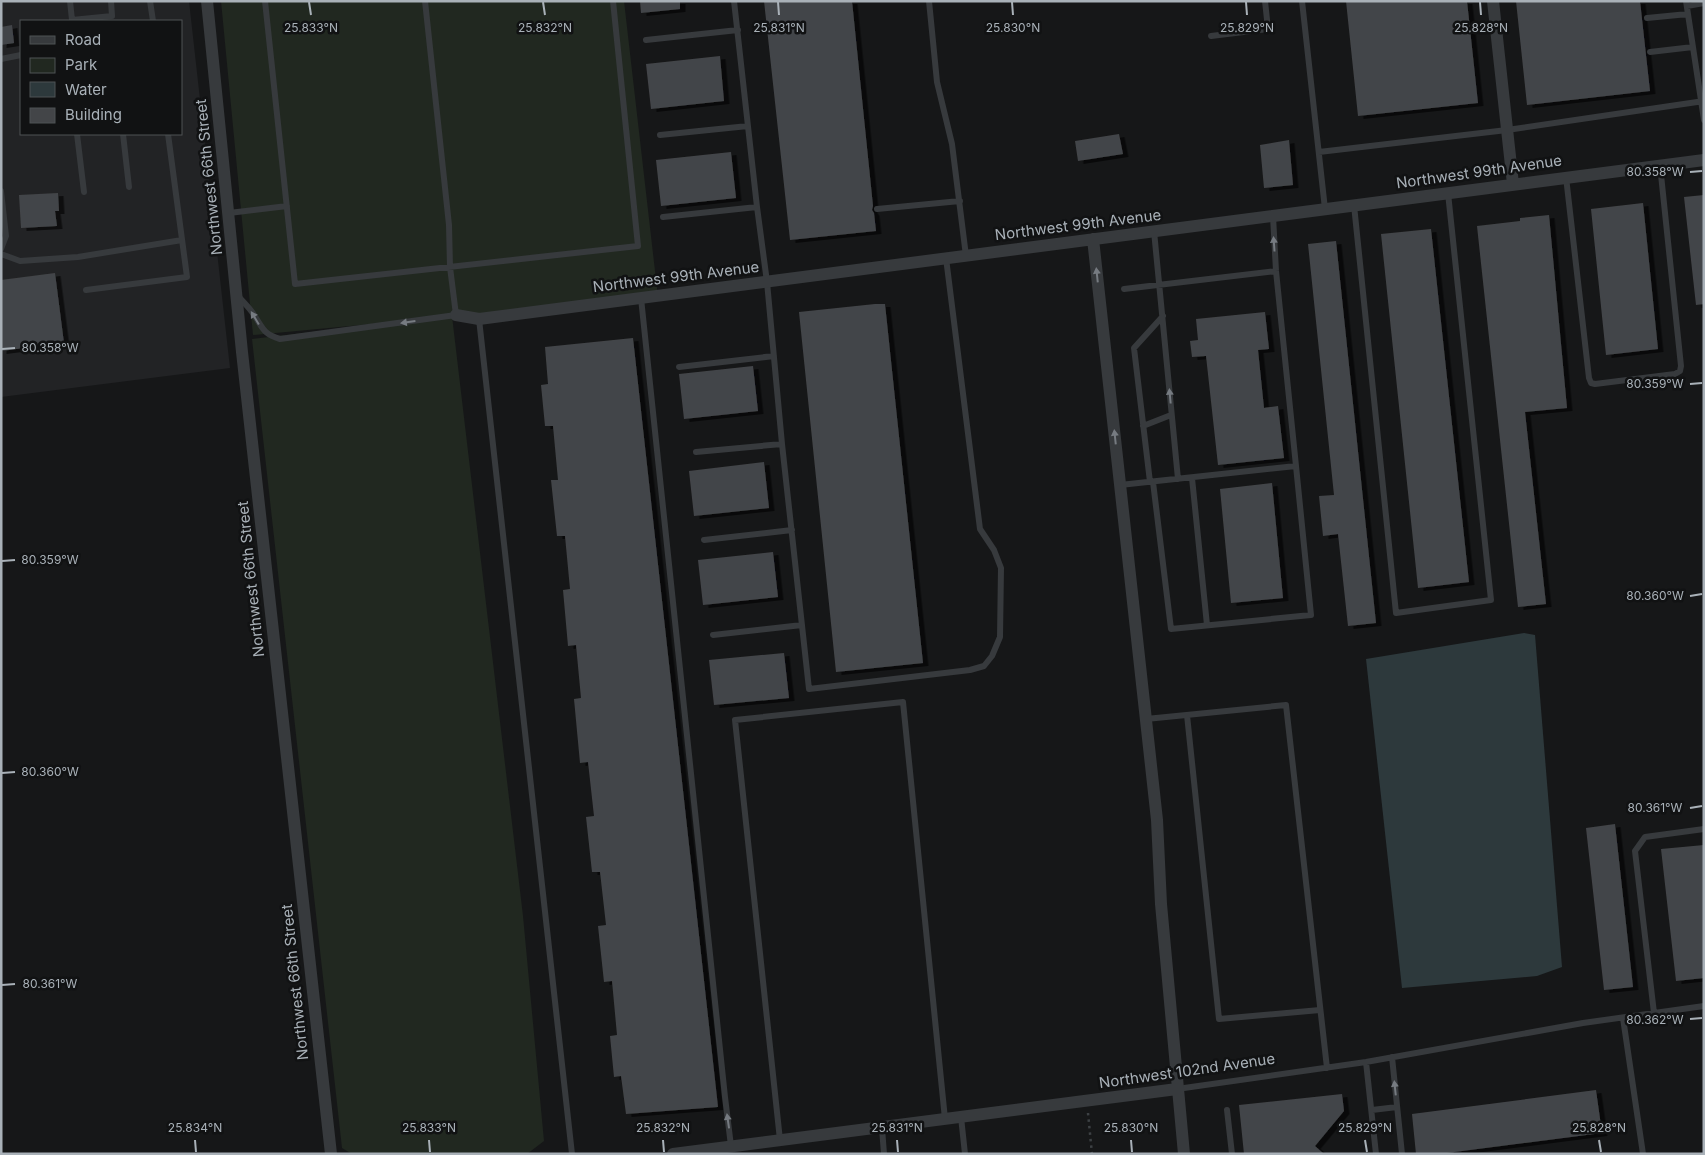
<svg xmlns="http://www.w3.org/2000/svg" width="1705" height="1155" font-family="Inter,sans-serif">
<defs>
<filter id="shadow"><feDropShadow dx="5.5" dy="3" stdDeviation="0" flood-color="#0009"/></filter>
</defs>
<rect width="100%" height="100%" fill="#161718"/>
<!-- built -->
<path fill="#222325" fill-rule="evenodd" d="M1 1H189L230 368 1 397ZM21 21H181V134H21Z"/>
<!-- green -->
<path fill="#212820" d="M221 1H624L658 297 452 316 523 916 544 1141 527 1154H352L342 1148 252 339 414 320 253 335Z"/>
<!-- water -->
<path fill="#2d393c" d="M1524 633 1535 635 1562 967 1537 976 1402 988 1366 659Z"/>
<!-- building -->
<path fill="#434548" filter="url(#shadow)" d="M640 1H680V9L641 13Z
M764 1H852L873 206 872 210 874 213 876 231 790 240Z
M1346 1H1467L1478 103 1358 116Z
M1516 1H1640L1650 91 1527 105Z
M12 25 14 43 1 45V27Z
M720 56 724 101 651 109 646 64Z
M1119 134 1123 154 1078 161 1075 141Z
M1289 140 1293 185 1264 188 1260 145Z
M731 152 736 198 661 206 656 160Z
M58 193 59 211H55L57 226 21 228 19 195Z
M1704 195V304L1696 305 1684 197Z
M1643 203 1658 349 1606 355 1591 209Z
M1549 215 1567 408 1525 412 1546 604 1518 607 1477 226 1520 221V218Z
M1431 229 1469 582 1418 588 1381 234Z
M1336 241 1376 623 1348 626 1338 534 1323 536 1319 496 1334 495 1308 244Z
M55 273 64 343 1 351V280Z
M875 304H885L923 663 836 672 799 312Z
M1265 312 1269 349 1258 350 1264 408 1278 406 1284 458 1218 465 1206 356 1192 357 1190 341 1198 340 1196 319Z
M633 338 718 1107 626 1114 621 1076 614 1077 610 1036 617 1035 612 981 604 982 598 926 606 925 600 872H592L586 817 594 816 588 762 580 763 574 699 581 698 576 645 568 646 563 590 570 589 565 536H557L551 480H558L553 426H545L541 385 548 384 545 347Z
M753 366 758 411 684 419 679 374Z
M764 462 769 508 694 516 689 471Z
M1272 483 1283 598 1231 603 1220 489Z
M773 552 778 597 703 605 698 560Z
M784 653 789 698 714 705 709 660Z
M1615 824 1633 987 1604 990 1586 828Z
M1704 845V978L1676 981 1661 849Z
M1596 1090 1602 1133 1439 1154H1416L1412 1114Z
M1342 1094 1344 1111 1315 1146 1324 1154H1244L1239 1105Z"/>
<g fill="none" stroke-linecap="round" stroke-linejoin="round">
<!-- path -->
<path stroke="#3d4144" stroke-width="2.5" stroke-dasharray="2.5 4" stroke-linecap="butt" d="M1088 1113 1092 1154"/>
<!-- service -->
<path stroke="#373a3d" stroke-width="6" d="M70 1 72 20 112 16 111 1
M150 1 153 21
M265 1 295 284 638 246 613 1
M734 1 757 207 767 282 782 444 809 689 970 670 984 666 992 656 1000 637 1001 568 994 550 980 529 946 258
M929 1 937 82 952 144 966 256
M1302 1 1325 209
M1686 1 1704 120
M1687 6 1704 3
M1647 18 1688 14
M1211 36 1268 29 1265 1
M646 40 738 30
M1650 52 1693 47
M1 59 21 55
M77 134 84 192
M123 134 129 187
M660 135 748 126
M1319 152 1507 130 1704 101
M1566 177 1589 378 1591 383 1595 384 1675 374 1680 371 1681 366 1660 165
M1 191 6 236 1 249
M1354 205 1396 613 1491 600 1448 193
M877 209 960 201
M229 213 287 206
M663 217 757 207
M1154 231 1178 479
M1 254 20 261 78 257 182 240
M1124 289 1276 271
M86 290 187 277 168 134
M238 296C244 303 250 308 254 315 263 328 263 334 280 339L456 315 450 267 449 225 425 1
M641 298 725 1097 731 1146
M479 319 572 1154
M679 367 774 356
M1143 426 1171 415
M696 452 782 444
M1192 478 1207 625
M1150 482 1134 348 1163 316
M1153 482 1171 629 1311 615 1296 466
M1120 485 1296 466 1276 271 1273 216
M704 540 792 530
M713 635 802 625
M1187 715 1219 1019 1320 1010
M1146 719 1286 705 1327 1068
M1654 1013 1635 851 1645 837 1704 829
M1623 1018 1643 1154
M1392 1057 1402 1154
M1366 1062 1376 1154
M1177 1089 1366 1062 1583 1023 1704 1006
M1227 1110 1232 1154
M1372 1110 1397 1107
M961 1117 965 1154
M882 1128 884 1154
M780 1140 735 720 903 702 945 1119"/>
<!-- minor -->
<path stroke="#373a3d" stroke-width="12" d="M207 1 242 352 331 1154
M1493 1 1513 184
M1093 239 1157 820 1161 904 1184 1154
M456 315 479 319 1704 160
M673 1154 1177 1089"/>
</g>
<!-- one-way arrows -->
<defs><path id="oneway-solid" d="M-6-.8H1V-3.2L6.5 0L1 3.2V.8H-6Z" transform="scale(1.25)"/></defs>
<g fill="#767b81">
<use href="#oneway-solid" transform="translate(1274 244) rotate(-94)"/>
<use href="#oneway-solid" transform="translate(1097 275) rotate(-96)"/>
<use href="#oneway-solid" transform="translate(255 318) rotate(-121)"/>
<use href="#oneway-solid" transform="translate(408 322) rotate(172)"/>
<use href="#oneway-solid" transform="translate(1170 396) rotate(-95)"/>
<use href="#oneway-solid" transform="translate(1115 437) rotate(-96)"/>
<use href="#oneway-solid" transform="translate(1395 1088) rotate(-96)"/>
<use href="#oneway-solid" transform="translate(728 1121) rotate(-98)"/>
</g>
<!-- ticks -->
<path fill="none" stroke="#a9b1b8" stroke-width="2" d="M309 2 311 15M543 2 545 15M778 2 779 15M1012 2 1013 15M1246 2 1247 15M1480 2 1481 15M1690 172 1702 171M2 349 15 348M1690 384 1702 383M2 561 15 560M1690 596 1702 594M2 773 15 772M1690 808 1702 806M2 985 15 984M1690 1019 1702 1018M195 1140 196 1152M429 1140 430 1152M663 1140 664 1152M897 1140 898 1152M1131 1140 1132 1152M1365 1140 1367 1152M1599 1140 1601 1152"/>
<g text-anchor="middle" stroke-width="5" stroke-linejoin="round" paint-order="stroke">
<!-- street labels -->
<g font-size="15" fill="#a9b1b8" stroke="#111213">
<text transform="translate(1479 172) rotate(-8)" y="5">Northwest 99th Avenue</text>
<text transform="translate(209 177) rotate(-96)" y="5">Northwest 66th Street</text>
<text transform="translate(1078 225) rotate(-7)" y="5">Northwest 99th Avenue</text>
<text transform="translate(676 277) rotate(-7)" y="5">Northwest 99th Avenue</text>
<text transform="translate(251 579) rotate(-96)" y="5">Northwest 66th Street</text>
<text transform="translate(295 982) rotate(-96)" y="5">Northwest 66th Street</text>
<text transform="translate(1187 1071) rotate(-8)" y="5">Northwest 102nd Avenue</text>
</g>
</g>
<g font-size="12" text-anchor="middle" fill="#a9b1b8" stroke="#111213" stroke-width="5" stroke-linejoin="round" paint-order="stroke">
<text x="311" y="32">25.833°N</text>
<text x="545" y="32">25.832°N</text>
<text x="779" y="32">25.831°N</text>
<text x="1013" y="32">25.830°N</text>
<text x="1247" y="32">25.829°N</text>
<text x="1481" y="32">25.828°N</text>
<text x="1655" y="176">80.358°W</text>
<text x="50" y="352">80.358°W</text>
<text x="1655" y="388">80.359°W</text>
<text x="50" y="564">80.359°W</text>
<text x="1655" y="600">80.360°W</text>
<text x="50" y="776">80.360°W</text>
<text x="1655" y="812">80.361°W</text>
<text x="50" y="988">80.361°W</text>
<text x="1655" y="1024">80.362°W</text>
<text x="195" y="1132">25.834°N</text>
<text x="429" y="1132">25.833°N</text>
<text x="663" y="1132">25.832°N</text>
<text x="897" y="1132">25.831°N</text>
<text x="1131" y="1132">25.830°N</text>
<text x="1365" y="1132">25.829°N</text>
<text x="1599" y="1132">25.828°N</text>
</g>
<!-- border -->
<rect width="1705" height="1155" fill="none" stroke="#a9b1b8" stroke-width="5"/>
<!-- legend -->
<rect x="20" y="20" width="162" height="115" fill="#111213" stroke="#4e5255"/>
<rect x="30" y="36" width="25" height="8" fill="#373a3d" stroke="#4e5255"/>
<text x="65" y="45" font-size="15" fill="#a9b1b8">Road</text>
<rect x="30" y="58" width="25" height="15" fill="#212820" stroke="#4e5255"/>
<text x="65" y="70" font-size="15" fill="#a9b1b8">Park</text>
<rect x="30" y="82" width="25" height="15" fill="#2d393c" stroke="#4e5255"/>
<text x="65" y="95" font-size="15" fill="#a9b1b8">Water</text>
<rect x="30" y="108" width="25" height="15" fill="#434548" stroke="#4e5255"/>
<text x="65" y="120" font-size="15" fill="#a9b1b8">Building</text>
</svg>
